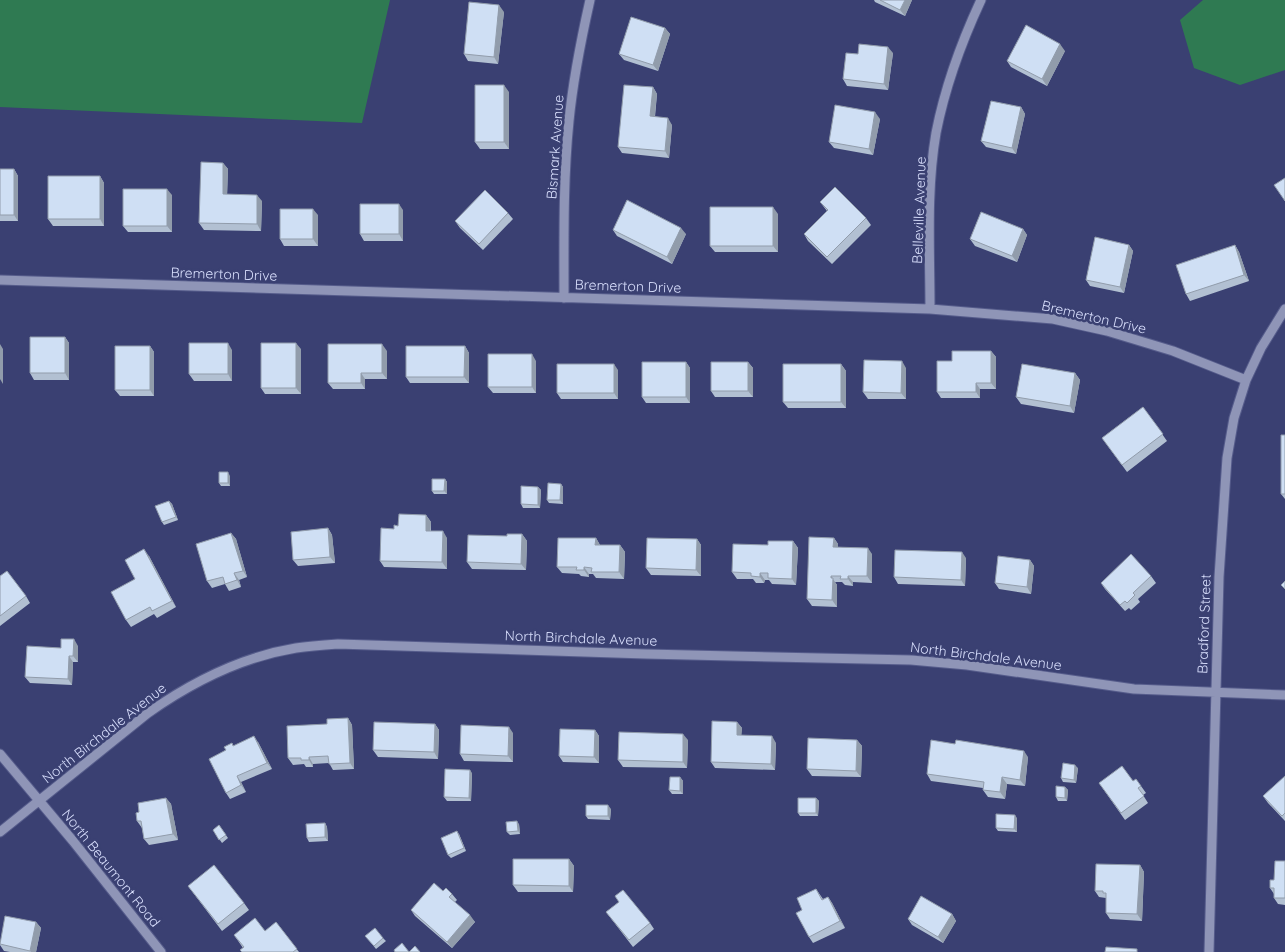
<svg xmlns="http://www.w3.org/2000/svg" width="1285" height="952" font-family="Quicksand,sans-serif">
<rect width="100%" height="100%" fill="#3a4072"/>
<!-- green -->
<path fill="#2f7a52" d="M0 0H390L362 123 0 107Z
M1203 0H1285V70L1240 85 1194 68 1180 20Z"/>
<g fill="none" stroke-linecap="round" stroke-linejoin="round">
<!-- minor casing -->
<g stroke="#565c8b" stroke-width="11">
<path id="minor" d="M0 280 930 309 1053 319 1107 331 1173 351 1246 380
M564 298C564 239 563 180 569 121 573 80 581 40 590 0
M930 309C930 251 926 191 936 133 945 87 961 43 981 0
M0 754 73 841 161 952
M0 832 148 713C192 682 241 657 296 648 310 646 324 645 338 644L646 654 911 660 967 665 1134 689 1285 695
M1209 952 1219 577 1227 458 1234 418 1246 380 1261 348 1285 309"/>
</g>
<!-- minor -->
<use href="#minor" stroke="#8f95b7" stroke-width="9"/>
</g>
<!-- wall -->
<path fill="#b2c0d2" d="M874 0H912L905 16 875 2Z
M504 12 498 64 468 61 464 54Z
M665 28 670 34 658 71 624 60 619 54Z
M1065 51 1047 86 1011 67 1007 61Z
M893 53 888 90 847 86 843 79 858 54Z
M653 87 657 94 655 117 672 125 669 158 622 153 618 147Z
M509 92V149H480L475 142Z
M1021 107 1025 114 1016 154 986 147 981 141Z
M880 119 873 155 834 148 829 142Z
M223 163 228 169 227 194 262 201 261 231 204 230 199 223Z
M0 169H14L18 176V221H0Z
M100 176 104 183V226H53L48 219Z
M172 195V232H128L123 226Z
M820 202 866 218 871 225 832 264 808 241 804 234 827 211Z
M403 210V241H364L360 234Z
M508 213 513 219 483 250 460 228 455 221Z
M778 214V252H715L710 246Z
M318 215V246H284L280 239Z
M1023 229 1027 235 1017 262 975 246 970 239Z
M613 230 686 234 672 264 617 236Z
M1129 245 1133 251 1124 293 1090 286 1086 280Z
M1235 245 1239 252 1249 281 1190 301 1186 294Z
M65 337 69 343V380H34L30 373Z
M150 346 154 352V396H120L115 390Z
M465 346 469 353V383H410L406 377Z
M301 349V394H265L261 388Z
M232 350V381H194L189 374Z
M387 351V379H365V389H333L328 383Z
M991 351 996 357V389H980V398H941L937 392 952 361Z
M536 361V393H493L488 387Z
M686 362 690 368V403H646L642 397Z
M748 362 753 368V397H715L711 391Z
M841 364 846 371V408H788L783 402Z
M906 368V399H868L863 392Z
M618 370V399H561L557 393Z
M1075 373 1080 380 1074 413 1021 404 1016 397Z
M1143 407 1167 441 1127 472 1102 438Z
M1285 435V499L1281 494Z
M230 476V486H221L219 483Z
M445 479 447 482V494H434L432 491Z
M561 484 563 487V504L549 503 547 500Z
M538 487 541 490 540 508H523L521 504Z
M169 501 172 504 178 520 164 525 162 522Z
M426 515 431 522V531L447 538V569L384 567 380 561 394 529 398 526Z
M328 528 332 535 335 563 298 566 293 560Z
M231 533 236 539 247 577 239 580 241 587 229 591 225 584 212 588 207 581Z
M522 534 527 541 526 570 472 569 467 562 507 536Z
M596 538 600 545H620L625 552 624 579 596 578 593 574H589V577L581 576 579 574 562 573 557 567Z
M834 538 838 544V547L872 554V583L853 582V586L845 585 842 582H835L837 585V607L812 606 807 599Z
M697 539 701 545V576L651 575 646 568Z
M793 541 798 548 796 585 772 584 769 580H765L764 583H756L753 579H737L732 572 768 545Z
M149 556 176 607 157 618 154 614 131 627 126 620 135 579Z
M966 558 965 586 898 584 894 577Z
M1030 560 1034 566 1031 594 999 589 995 583Z
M0 576 26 596 30 603 0 626Z
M1151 576 1156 583 1138 599 1140 602 1131 610 1129 608 1125 611 1105 589 1101 583Z
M78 646V662H73L72 685 30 683 25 677 61 648Z
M348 718 352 725 354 769 333 770 329 763 313 764V767H306L304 764 293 765 288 758 327 724Z
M737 722 742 728 741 735 776 743 775 770 715 768 711 762Z
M435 724 439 730 438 759 378 757 373 750Z
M595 730 599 736V763L563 762 559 756Z
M513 733V762L464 761 460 754Z
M688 740 687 768 623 767 618 760Z
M857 740 862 746 861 777 812 776 807 769Z
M258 742 272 769 241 782 246 792 230 799 226 793V750L232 743 234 746Z
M1028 757 1025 786 1007 784 1005 799 988 797 983 790V788L931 781 927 774Z
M1078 768 1076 783 1063 782 1061 778Z
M472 773 471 801H447L444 797Z
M1285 776V821L1268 803 1263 796Z
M680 777 683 781V794H672L669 790Z
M1133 781 1141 786 1146 793 1143 795 1148 803 1125 820 1099 783Z
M1065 787 1068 790 1067 801H1058L1056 797Z
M166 798 171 804 178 840 149 845 144 839 142 828 137 821 139 812Z
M816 798 819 801 818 816H800L798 813Z
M611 809 610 820 588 819 586 816Z
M1017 818V832L998 831 996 828Z
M325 823 327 827 328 841 309 842 307 838Z
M519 824 520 834 510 835 507 832Z
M219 825 228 838 222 843 213 830Z
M459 834 466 851 451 858 448 855Z
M569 859 574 866 573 892H518L513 885Z
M1285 861V905L1278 904 1274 898V894L1270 888Z
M1140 865 1144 872 1142 921 1110 919 1106 913V898L1099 897 1095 891Z
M188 886 244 903 249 910 222 931Z
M816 889 823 899 828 897 832 903 845 928 813 943 809 937 802 910Z
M443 891 452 894 457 900 455 902 475 922 452 948 415 916 411 910Z
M615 896 650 923 654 929 633 947 606 912 619 902Z
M952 914 956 921 943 943 912 925 908 919Z
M36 922 41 928 36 952H10L4 951 0 945V942Z
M276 922 299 952H241L243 948 234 935 265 931Z
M383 938 386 941 376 949 368 939Z"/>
<!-- shaded-wall -->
<path fill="#919cab" d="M905 0H912L905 16 900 10Z
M499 5 504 12 498 64 494 57Z
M665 28 670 34 658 71 653 65Z
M1060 44 1065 51 1047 86 1042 79Z
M888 47 893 53 888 90 884 84Z
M504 85 509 92V149L504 142Z
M653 87 657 94 654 123 650 116Z
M1021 107 1025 114 1016 154 1012 148Z
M875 112 880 119 873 155 869 149Z
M668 118 672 125 669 158 665 151Z
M223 163 228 169 227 200 223 194Z
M14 169 18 176V221L14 215Z
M100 176 104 183V226L100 219Z
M167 189 172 195V232L167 226Z
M257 195 262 201 261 231 257 224Z
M399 204 403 210V241L399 234Z
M773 207 778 214V252L773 246Z
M313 209 318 215V246L313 239Z
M681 228 686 234 672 264 667 257Z
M1023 229 1027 235 1017 262 1012 256Z
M1129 245 1133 251 1124 293 1120 287Z
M1235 245 1239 252 1249 281 1244 275Z
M65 337 69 343V380L65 373Z
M228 343 232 350V381L228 374Z
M296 343 301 349V394L296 388Z
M0 344 3 349V384L0 379Z
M382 344 387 351V379L382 373Z
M150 346 154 352V396L150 390Z
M465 346 469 353V383L464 377Z
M991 351 996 357V389L991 383Z
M532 354 536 361V393L532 387Z
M902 361 906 368V399L901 393Z
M686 362 690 368V403L686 397Z
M748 362 753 368V397L748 391Z
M614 364 618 370V399L614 393Z
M841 364 846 371V408L841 402Z
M361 373 365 379V389L361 383Z
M1075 373 1080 380 1074 413 1070 406Z
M976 383 980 389V398L976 392Z
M228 472 230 476V486L228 483Z
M445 479 447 482V494L444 491Z
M561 484 563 487V504L560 500Z
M538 487 541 490 540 508 538 505Z
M169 501 172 504 178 520 176 517Z
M426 515 431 522 430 538 426 531Z
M328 528 332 535 335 563 330 557Z
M443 531 447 538V569L442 562Z
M231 533 236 539 247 577 243 571Z
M522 534 527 541 526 570 521 564Z
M596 538 600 545H595Z
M834 538 838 544V553L833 547Z
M697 539 701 545V576L696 570Z
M793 541 798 548 796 585 792 579Z
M620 545 625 552 624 579 619 572Z
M868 548 872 554V583L867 576Z
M144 549 149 556 176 607 172 601Z
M962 552 966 558 965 586 961 580Z
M1030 560 1034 566 1031 594 1027 587Z
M584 567 589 574V577L584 570Z
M234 573 239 580 241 587 237 580Z
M760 573 765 580 764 583 760 577Z
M831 576 837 585V607L832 600Z
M848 576 853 582V586L848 579Z
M74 639 78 646V662L73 656Z
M69 656 73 662 72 685 68 679Z
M348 718 352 725 354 769 350 763Z
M737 722 742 728 741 742 737 735Z
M435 724 439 730 438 759 434 752Z
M509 727 513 733V762L508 756Z
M595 730 599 736V763L594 757Z
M683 734 688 740 687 768 683 762Z
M254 736 258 742 272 769 267 763Z
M772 736 776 743 775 770 771 764Z
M857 740 862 746 861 777 856 771Z
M1024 751 1028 757 1025 786 1020 780Z
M309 757 313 764V767L309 760Z
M1075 765 1078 768 1076 783 1074 780Z
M470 770 472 773 471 801 469 798Z
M237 776 241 782 246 792 241 785Z
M680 777 683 781V794L680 791Z
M1002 777 1007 784 1005 799 1000 792Z
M1065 787 1068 790 1067 801 1065 798Z
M166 798 171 804 178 840 173 834Z
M816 798 819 801 818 816 816 813Z
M608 805 611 809 610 820 608 816Z
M1015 815 1017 818V832L1014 829Z
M517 821 519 824 520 834 518 831Z
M325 823 327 827 328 841 325 837Z
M457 831 459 834 466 851 464 848Z
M569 859 574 866 573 892 569 886Z
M1140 865 1144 872 1142 921 1137 914Z
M828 897 832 903 845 928 840 921Z
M952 914 956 921 943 943 938 937Z
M470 915 475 922 452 948 447 942Z
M36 922 41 928 36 952H31L30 951Z"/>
<!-- building -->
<path fill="#cfdff4" stroke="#919cab" d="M880 0H905L900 10Z
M469 2 499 5 494 57 464 54Z
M631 17 665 28 653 65 619 54Z
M1026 25 1060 44 1042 79 1007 61Z
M859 44 888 47 884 84 843 79 846 53 858 54Z
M475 85H504V142H475Z
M624 85 653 87 650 116 668 118 665 151 618 147Z
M991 101 1021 107 1012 148 981 141Z
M835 105 875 112 869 149 829 142Z
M201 162 223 163V194L257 195V224L199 223Z
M0 169H14V215H0Z
M48 176H100V219H48Z
M1285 178V201L1274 185Z
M835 187 866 218 827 257 804 234 828 210 820 202Z
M123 189H167V226H123Z
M485 190 508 213 479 244 455 221Z
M627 200 681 228 667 257 613 230Z
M360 204H399V234H360Z
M710 207H773V246H710Z
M280 209H313V239H280Z
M981 212 1023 229 1012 256 970 239Z
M1095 237 1129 245 1120 287 1086 280Z
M1235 245 1244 275 1186 294 1176 265Z
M30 337H65V373H30Z
M189 343H228V374H189Z
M261 343H296V388H261Z
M328 344H382V373H361V383H328Z
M115 346H150V390H115Z
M406 346H465L464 377H406Z
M952 351H991V383H976V392H937V361H952Z
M488 354H532V387H488Z
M864 360 902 361 901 393 863 392Z
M642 362H686V397H642Z
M711 362H748V391H711Z
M557 364H614V393H557Z
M783 364H841V402H783Z
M1022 364 1075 373 1070 406 1016 397Z
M1143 407 1163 434 1122 465 1102 438Z
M1281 435H1285V494H1281Z
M219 472H228V483H219Z
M432 479H445L444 491H432Z
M548 483 561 484 560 500H547Z
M521 486 538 487V505L521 504Z
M169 501 176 517 162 522 155 506Z
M399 514 426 515V531H443L442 562 380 561 381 528 394 529V525L398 526Z
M328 528 330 557 293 560 291 532Z
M231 533 243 571 234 573 237 580 225 584 223 577 207 581 196 544Z
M507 534H522L521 564 467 562 468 535 507 536Z
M809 537 834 538 833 547 868 548 867 576H848V579H840L841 576H831V578H833L832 600 807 599Z
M558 538H596L595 545H620L619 572H591L592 568 584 567V570H576L577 567H557Z
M647 538 697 539 696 570 646 568Z
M768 541H793L792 579 768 578V573H760V577L751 576V573L732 572 733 544 768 545Z
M144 549 172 601 152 611 150 607 126 620 111 592 135 579 125 560Z
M895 550 962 552 961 580 894 577Z
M1131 554 1151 576 1133 593 1135 595 1127 603 1125 601 1120 605 1101 583Z
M998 556 1030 560 1027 587 995 583Z
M7 571 26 596 0 616V576Z
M1285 581V589L1281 585Z
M61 639H74L73 656H69L68 679 25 677 27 646 61 648Z
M348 718 350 763 329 764 328 756 309 757V760H301V758H288L287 726 327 724V719Z
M712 721 737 722V735L772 736 771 764 711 762Z
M374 722 435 724 434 752 373 750Z
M461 725 509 727 508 756 460 754Z
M560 729 595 730 594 757 559 756Z
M619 732 683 734V762L618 760Z
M254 736 267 763 237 776 241 785 226 793 209 759 226 750 224 747 232 743 233 746Z
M808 738 857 740 856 771 807 769Z
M931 740 955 744 956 740 1024 751 1020 780 1002 777 1000 792 983 790 984 782 927 774Z
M1063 763 1075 765 1074 780 1061 778Z
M1122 766 1133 781 1136 779 1141 786 1138 788 1144 796 1121 813 1099 783Z
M445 769 470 770 469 798 444 797Z
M1285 776V813L1282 816 1263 796Z
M670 777H680V791L669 790Z
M1056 786 1065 787V798L1056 797Z
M166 798 173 834 144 839 141 821H137L136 813 139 812 138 803Z
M798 798H816V813H798Z
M586 805H608V816H586Z
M996 814 1015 815 1014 829 996 828Z
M517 821 518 831 507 832 506 822Z
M325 823V837L307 838 306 824Z
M219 825 226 835 219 840 213 830Z
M457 831 464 848 448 855 441 838Z
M513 859H569V886L513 885Z
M1275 861H1285V898H1274V888H1270V880H1274Z
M1096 864 1140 865 1137 914 1106 913V893H1103V891H1095Z
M214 865 244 903 218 924 188 886Z
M434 883 443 891 446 888 452 894 449 897 470 915 447 942 411 910Z
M816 889 822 900 828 897 840 921 809 937 796 913 802 910 797 898Z
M623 890 650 923 629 940 606 912 619 902 615 896Z
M921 896 952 914 938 937 908 919Z
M5 916 36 922 30 951 0 944Z
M255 918 265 931 276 922 297 949 293 952H242L240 950 244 947 234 935Z
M375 928 383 938 374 946 365 936Z
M402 943 409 952 415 946 420 952H395L394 950Z
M1106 947 1137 949V952H1105Z"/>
<g text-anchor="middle" stroke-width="5" stroke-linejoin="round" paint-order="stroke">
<!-- street labels -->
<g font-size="14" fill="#d8defc" stroke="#3a4072">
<text transform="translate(555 147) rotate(-86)" y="5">Bismark Avenue</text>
<text transform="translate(919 210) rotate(-88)" y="5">Belleville Avenue</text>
<text transform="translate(224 274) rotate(2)" y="5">Bremerton Drive</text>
<text transform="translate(628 286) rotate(2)" y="5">Bremerton Drive</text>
<text transform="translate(1094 317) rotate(13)" y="5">Bremerton Drive</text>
<text transform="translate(1204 624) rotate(-88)" y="5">Bradford Street</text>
<text transform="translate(581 638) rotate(2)" y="5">North Birchdale Avenue</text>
<text transform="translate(986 656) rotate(7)" y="5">North Birchdale Avenue</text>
<text transform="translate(104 733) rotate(-38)" y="5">North Birchdale Avenue</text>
<text transform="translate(111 868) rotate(51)" y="5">North Beaumont Road</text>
</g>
</g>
</svg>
